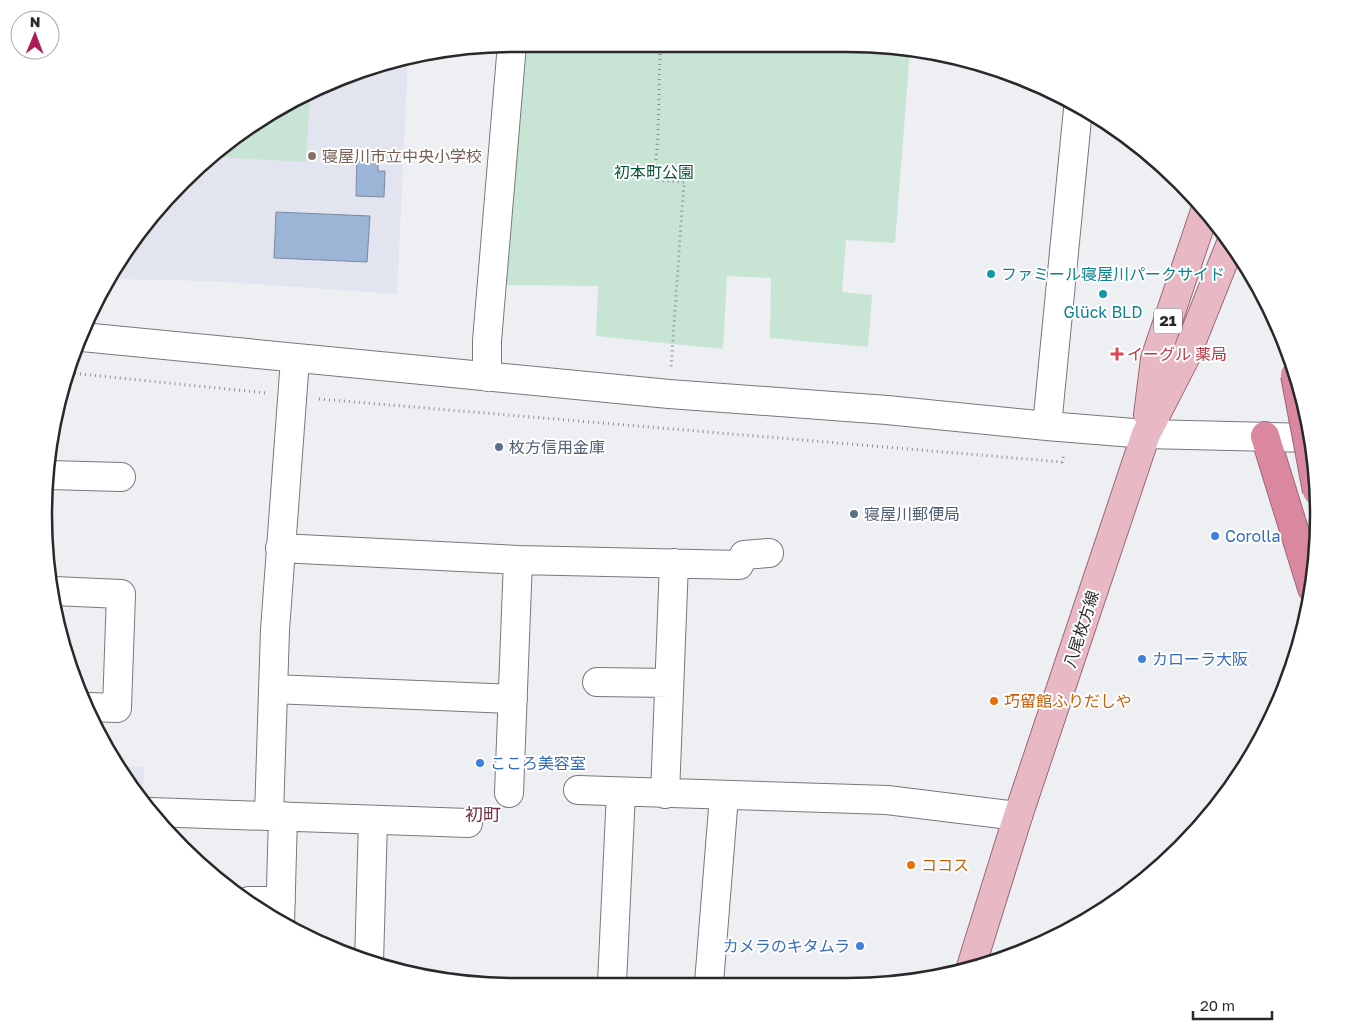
<svg xmlns="http://www.w3.org/2000/svg" width="1363" height="1031" font-family="'Golos Text','Noto Sans JP',sans-serif">
<rect width="100%" height="100%" fill="#eeeff3"/>
<!-- built -->
<path fill="#e2e4ef" d="M408 58 397 294 210 281 111 279 161 204 279 107 393 60Z
M117 766 144 767 143 802 123 778Z"/>
<!-- green -->
<path fill="#c7e4d5" d="M522 44 878 45 910 50 895 243 846 240 842 292 872 295 868 347 770 338 771 278 727 276 723 349 596 336 598 286 501 285Z
M310 94 306 162 219 157 279 107Z"/>
<!-- water -->
<path fill="#9cb4d5" stroke="#7a8aa2" d="M357 153 378 154V171H385L384 197 356 196Z
M276 212 370 216 367 262 274 258Z"/>
<g fill="none" stroke-linecap="round" stroke-linejoin="round">
<!-- minor casing -->
<g stroke="#77787b" stroke-width="30">
<path id="minor" d="M82 337 669 394 887 410 1047 426 1146 434 1312 438
M487 377V341L512 44
M1047 426 1078 109
M49 475 121 477
M280 548 518 560 739 565 744 555 769 553
M54 591 121 594 117 708 88 707
M597 682 669 683
M273 689 513 699
M578 790 887 800 1018 816
M509 793 518 560
M665 794 674 563
M151 812 468 823
M269 815 275 630 295 359
M249 901H281
M280 924 283 816
M369 963 373 820
M612 983 621 792
M709 983 724 796"/>
</g>
<!-- major casing -->
<g stroke="#9c6776" stroke-width="30">
<path id="major" d="M1148 415 1155 359 1205 211
M971 967 1018 816 1146 434 1185 358 1231 243"/>
</g>
<!-- highway casing -->
<g stroke="#9c6776" stroke-width="30">
<path id="highway" d="M1265 436 1312 588"/>
</g>
<!-- path -->
<path stroke="#8c8c8f" stroke-width="3" stroke-dasharray="1 4" stroke-linecap="butt" d="M660 44 658 137 654 180 684 182 671 368
M70 373 266 393
M319 399 1062 462 1064 454"/>
<!-- minor -->
<use href="#minor" stroke="#fff" stroke-width="28"/>
<!-- major -->
<use href="#major" stroke="#e9b8c5" stroke-width="28"/>
<!-- highway -->
<use href="#highway" stroke="#da889f" stroke-width="28"/>
<!-- highway-bridge casing -->
<g stroke="#9c6776" stroke-width="30" stroke-linecap="butt">
<path id="highway-bridge" d="M1295 375 1317 491"/>
</g>
<!-- highway-bridge -->
<use href="#highway-bridge" stroke="#da889f" stroke-width="28"/>
</g>
<!-- markers -->
<circle fill="#8d6e63" stroke="#fff" stroke-width="2" cx="312" cy="156" r="5"/>
<g fill="#0f9aa8" stroke="#fff" stroke-width="2">
<circle cx="991" cy="274" r="5"/>
<circle cx="1103" cy="294" r="5"/>
</g>
<path fill="#e0444e" stroke="#fff" stroke-width="2" d="M1114.5 346.5h5v5h5v5h-5v5h-5v-5h-5v-5h5z"/>
<g fill="#5c6f8a" stroke="#fff" stroke-width="2">
<circle cx="499" cy="447" r="5"/>
<circle cx="854" cy="514" r="5"/>
</g>
<g fill="#3f7fe0" stroke="#fff" stroke-width="2">
<circle cx="1215" cy="536" r="5"/>
<circle cx="1142" cy="659" r="5"/>
<circle cx="480" cy="763" r="5"/>
<circle cx="860" cy="946" r="5"/>
</g>
<g fill="#e8710a" stroke="#fff" stroke-width="2">
<circle cx="994" cy="701" r="5"/>
<circle cx="911" cy="865" r="5"/>
</g>
<g text-anchor="middle" stroke-width="4" stroke-linejoin="round" paint-order="stroke">
<!-- shield labels -->
<rect fill="#fff" stroke="#69696a" stroke-width="1" x="1154" y="308.5" width="28" height="25" rx="4"/>
<g font-size="15" font-weight="bold" fill="#29292a">
<text x="1168" y="326">21</text>
</g>
<!-- education labels -->
<g font-size="16" fill="#785e54" stroke="#fff" text-anchor="start">
<text x="322" y="162">寝屋川市立中央小学校</text>
</g>
<!-- park labels -->
<g font-size="16" fill="#06553a" stroke="#fff">
<text x="654" y="178">初本町公園</text>
</g>
<!-- culture labels -->
<g font-size="16" fill="#0d838f" stroke="#fff" text-anchor="start">
<text x="1001" y="280">ファミール寝屋川パークサイド</text>
<text x="1103" y="318" text-anchor="middle">Glück BLD</text>
</g>
<!-- health labels -->
<g font-size="16" fill="#be3a42" stroke="#fff" text-anchor="start">
<text x="1127" y="360">イーグル 薬局</text>
</g>
<!-- service labels -->
<g font-size="16" fill="#4e5e75" stroke="#fff" text-anchor="start">
<text x="509" y="453">枚方信用金庫</text>
<text x="864" y="520">寝屋川郵便局</text>
</g>
<!-- shop labels -->
<g font-size="16" fill="#366cbe" stroke="#fff" text-anchor="start">
<text x="1225" y="542">Corolla</text>
<text x="1152" y="665">カローラ大阪</text>
<text x="490" y="769">こころ美容室</text>
<text x="850" y="952" text-anchor="end">カメラのキタムラ</text>
</g>
<!-- street labels -->
<g font-size="16" fill="#29292a" stroke="#fff">
<text transform="translate(1081 629) rotate(-72)" y="6">八尾枚方線</text>
</g>
<!-- food labels -->
<g font-size="16" fill="#c56008" stroke="#fff" text-anchor="start">
<text x="1004" y="707">巧留館ふりだしや</text>
<text x="921" y="871">ココス</text>
</g>
<!-- neighbourhood labels -->
<g font-size="18" fill="#732e43" stroke="#fff">
<text x="483" y="821">初町</text>
</g>
</g>
<!-- crop -->
<path d="M0 0H1363V1031H0ZM515 52H847A463 463 0 0 1 1310 515V515A463 463 0 0 1 847 978H515A463 463 0 0 1 52 515V515A463 463 0 0 1 515 52Z" fill="#fff" fill-rule="evenodd"/>
<path fill="none" stroke="#29292a" stroke-width="2.5" d="M515 52H847A463 463 0 0 1 1310 515V515A463 463 0 0 1 847 978H515A463 463 0 0 1 52 515V515A463 463 0 0 1 515 52Z"/>
<!-- north arrow -->
<g transform="translate(35 35) rotate(1)"><circle r="24" fill="#ffffff" stroke="#a9a9aa"/>
<path d="M0-4L9 19L0 12L-9 19Z" fill="#ac1c56"/>
<text y="-8" font-size="14" font-weight="bold" text-anchor="middle" fill="#29292a">N</text>
</g>
<!-- scale -->
<path d="M1193 1011v8h79v-8" fill="none" stroke="#29292a" stroke-width="2.5"/>
<text x="1200" y="1011" font-size="15" fill="#29292a" stroke="#ffffff" stroke-width="4" paint-order="stroke">20 m</text>
</svg>
